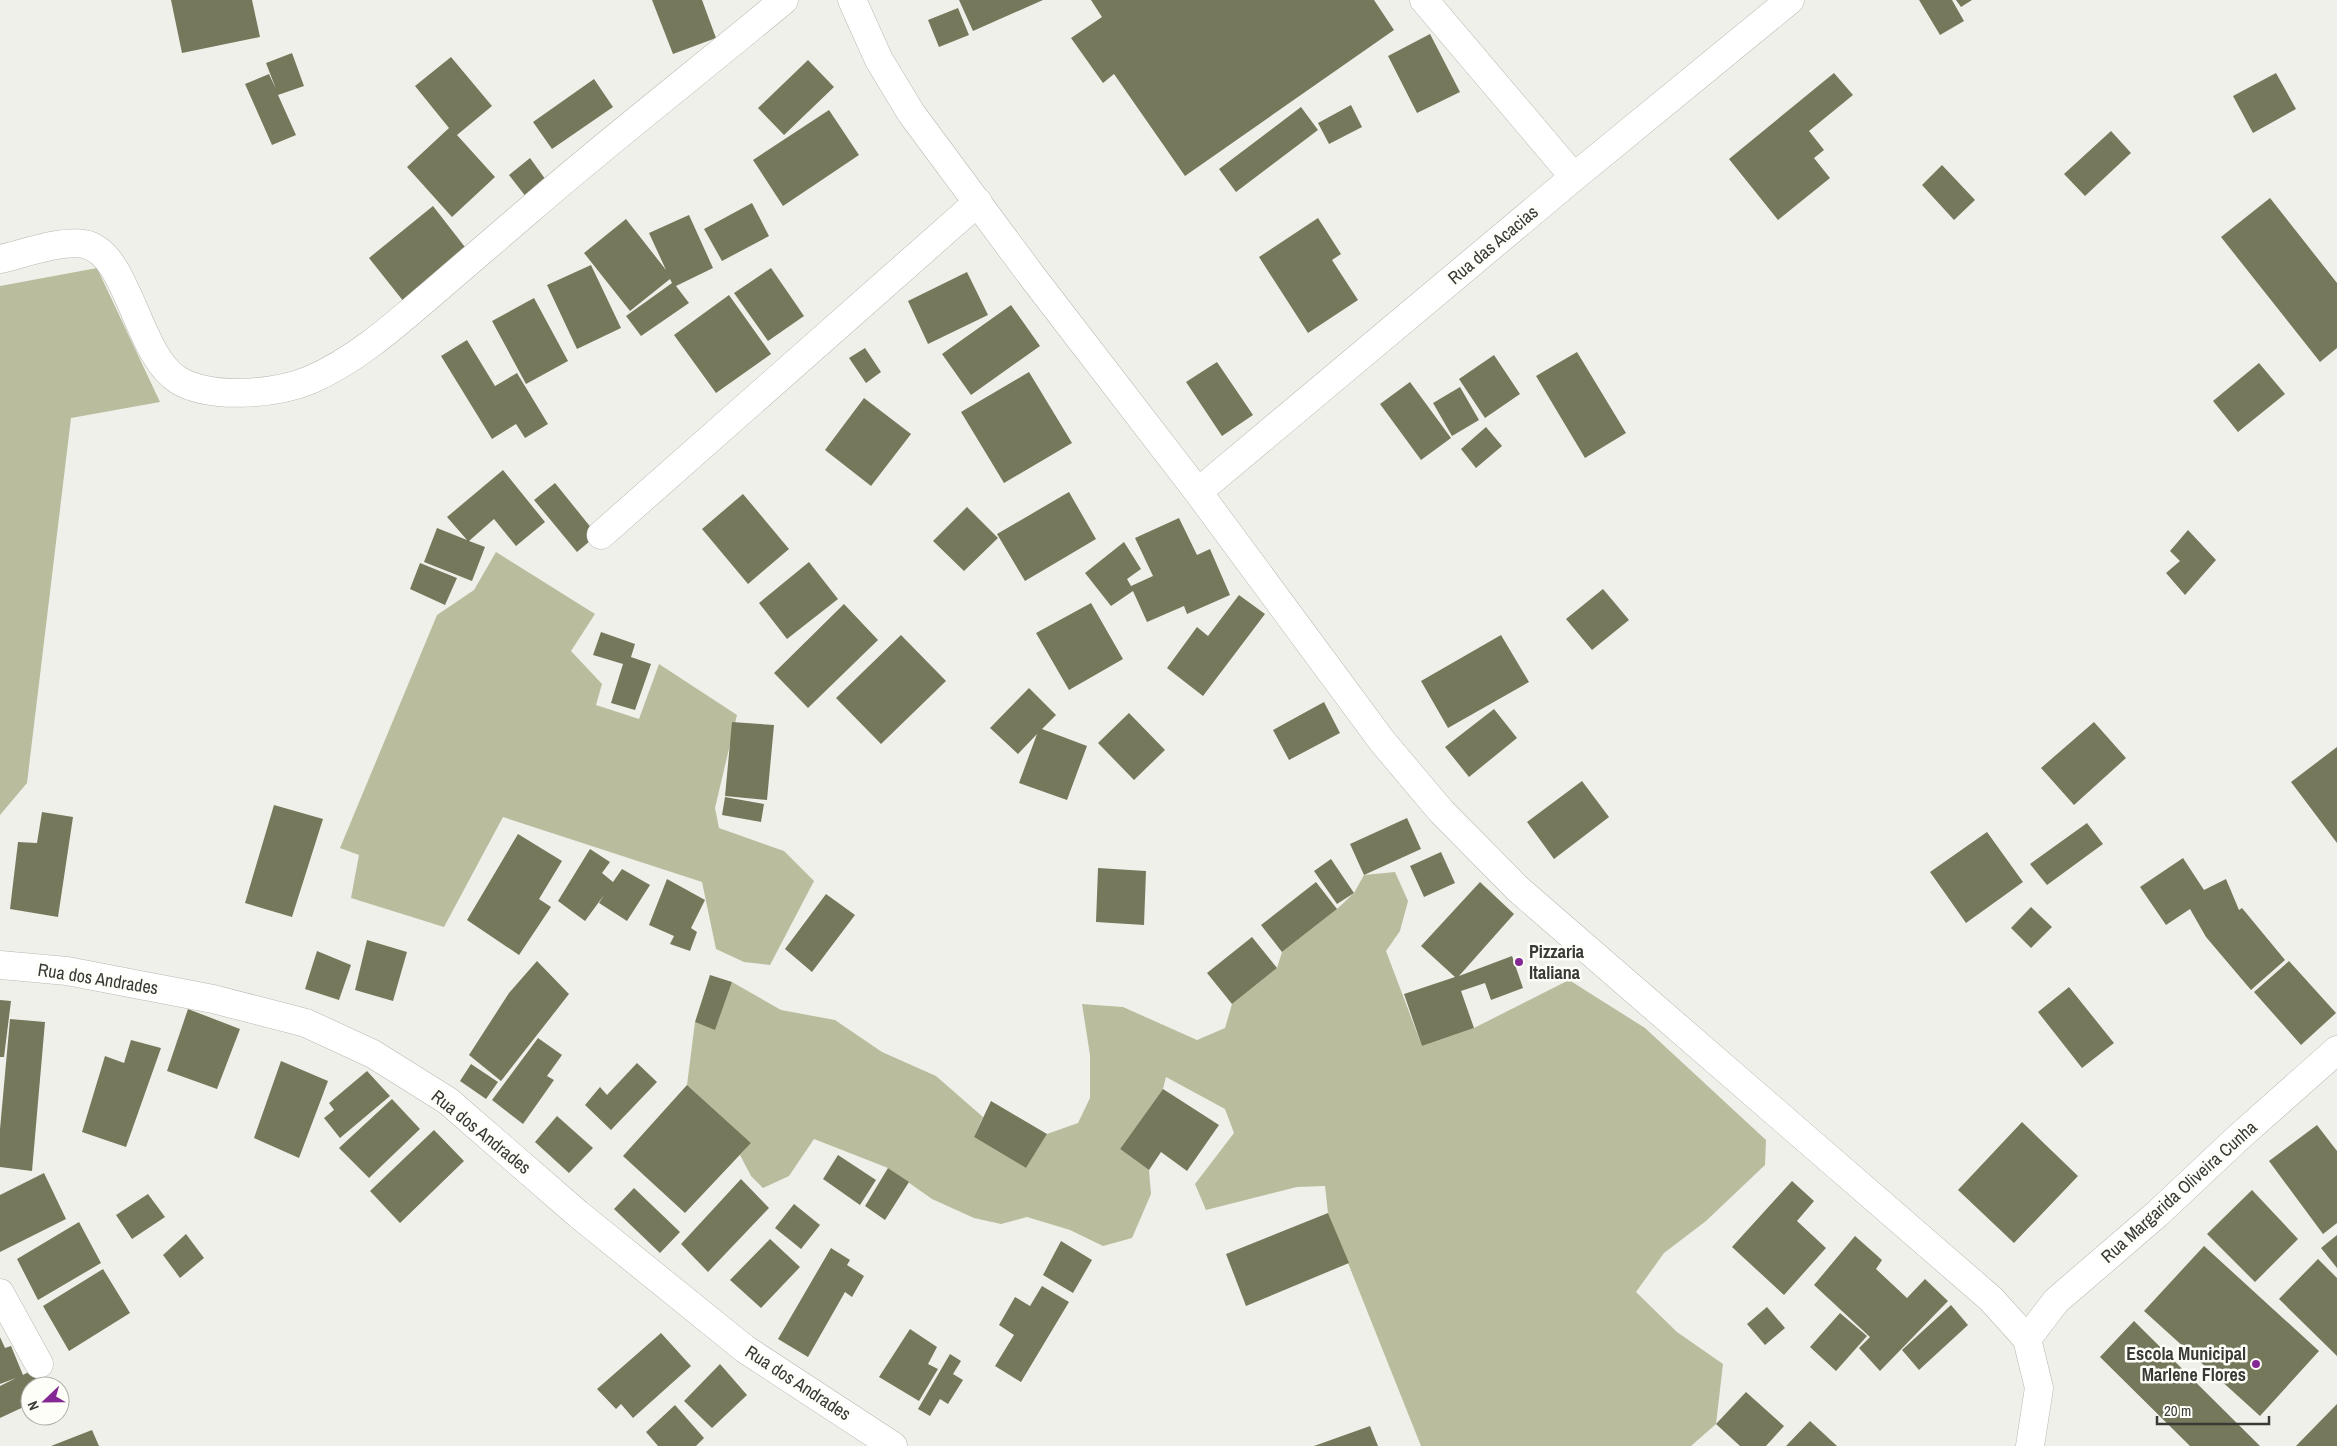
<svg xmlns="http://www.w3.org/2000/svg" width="2337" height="1446" font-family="'Archivo Narrow',sans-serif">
<rect width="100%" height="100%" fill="#f0f0ea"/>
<!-- forest -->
<path fill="#babc9e" d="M97 268 160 402 71 418 27 783 0 815V286Z
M496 552 595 614 571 651 602 684 596 705 639 719 659 664 737 715 715 808 719 828 784 851 814 881 770 965 744 962 716 949 702 882 503 817 444 927 351 898 359 855 340 848 437 615 474 590Z
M1395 872 1408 901 1400 931 1386 951 1422 1046 1474 1028 1569 980 1645 1028 1766 1140 1765 1165 1706 1221 1664 1253 1636 1292 1677 1332 1723 1364 1716 1424 1691 1446H1421L1328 1213 1325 1186 1297 1187 1206 1210 1195 1184 1234 1133 1225 1109 1166 1077 1163 1089 1120 1149 1149 1170 1151 1194 1132 1238 1103 1246 1070 1230 1027 1217 1001 1224 974 1218 932 1199 888 1168 814 1139 789 1176 763 1188 751 1176 740 1155 751 1143 687 1085 695 1022 715 1029 732 982 781 1010 835 1020 882 1052 936 1076 983 1117 974 1137 1026 1168 1047 1134 1078 1123 1090 1098V1055L1082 1004 1123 1007 1197 1040 1225 1028 1232 1004 1277 968 1282 952 1337 909 1354 893 1364 875Z"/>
<!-- building -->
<path fill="#76785c" d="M171 0H252L260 37 182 53Z
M652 0H702L716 38 673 54Z
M959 0H1043L973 31Z
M1091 0H1374L1394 30 1185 176 1114 74 1103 83 1071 38 1102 17Z
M1919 0H1952L1964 21 1940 35Z
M1956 0H1972L1961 7Z
M958 8 969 35 939 47 928 20Z
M1430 34 1460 92 1417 113 1388 56Z
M292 53 304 86 278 95 296 135 272 145 245 84 269 74 276 89 266 63Z
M451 57 492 106 457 135 495 177 452 217 407 167 449 128 415 86Z
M808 60 834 87 784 135 758 108Z
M1834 73 1853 95 1809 131 1824 150 1814 158 1830 178 1778 220 1729 159Z
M2276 73 2296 109 2253 133 2233 96Z
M594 79 613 107 552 149 533 122Z
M1351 105 1362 127 1329 144 1318 123Z
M1301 107 1318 130 1236 192 1219 169Z
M829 110 859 155 783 206 753 160Z
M2111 131 2131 153 2085 196 2064 174Z
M530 158 551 187 530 202 509 175Z
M1942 165 1975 200 1954 220 1922 185Z
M2270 198 2337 283V348L2320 362 2221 237Z
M752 203 769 236 722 261 704 229Z
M433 206 468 251 404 302 369 258Z
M689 215 713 268 676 286 689 303 641 336 626 316 672 283 670 279 630 311 584 253 626 219 666 270 649 233Z
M1318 218 1341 254 1332 260 1358 300 1308 333 1259 257Z
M591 265 621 328 577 349 547 285Z
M771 268 804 316 768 341 734 293Z
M967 272 988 315 928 344 908 301Z
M729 295 771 354 716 393 674 335Z
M534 298 568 361 526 384 492 321Z
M1011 305 1040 346 971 395 942 354Z
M467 340 495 386 517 373 548 424 525 438 516 424 492 439 441 356Z
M865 348 881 372 866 383 849 358Z
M1577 352 1626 433 1585 458 1536 376Z
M1494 355 1520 394 1485 418 1459 379Z
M1217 362 1253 415 1222 436 1186 382Z
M2259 363 2285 394 2238 432 2213 401Z
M1029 372 1072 443 1004 483 961 412Z
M1410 382 1451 438 1421 460 1380 404Z
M1460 387 1479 420 1452 436 1433 403Z
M864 398 911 434 871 486 825 450Z
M1486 427 1502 446 1476 468 1461 449Z
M503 470 545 522 516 546 494 519 469 541 485 547 472 581 424 562 437 528 467 540 447 517Z
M555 483 597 535 577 552 534 500Z
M1069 492 1096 539 1025 581 997 534Z
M743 494 789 549 748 584 702 529Z
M967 507 998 538 964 571 933 541Z
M1179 518 1197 555 1210 549 1230 595 1187 614 1184 606 1147 622 1133 591 1111 606 1085 573 1124 542 1141 569 1127 579 1131 586 1153 576 1135 538Z
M2188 530 2216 560 2185 595 2166 573 2180 561 2170 551Z
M809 562 838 599 787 639 759 603Z
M420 563 457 578 445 605 410 589Z
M1603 589 1629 620 1592 650 1566 619Z
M1239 595 1265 614 1203 696 1167 668 1197 627 1208 636Z
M1091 603 1123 659 1069 690 1036 633Z
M844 604 878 640 808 708 774 673Z
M601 632 635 644 631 657 651 664 635 710 611 703 623 664 593 655Z
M901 635 946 681 881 744 836 698Z
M1501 635 1529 682 1448 728 1421 681Z
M1029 688 1056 715 1042 729 1087 746 1067 800 1019 783 1037 734 1018 754 990 728Z
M1324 702 1340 733 1289 760 1273 730Z
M1494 709 1517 738 1469 777 1445 747Z
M1129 713 1165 750 1134 780 1098 743Z
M732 722 774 725 767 800 725 796Z
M2094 722 2126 758 2074 805 2041 768Z
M2337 747V843L2291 782Z
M1582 781 1609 817 1554 859 1527 822Z
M725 797 764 804 761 822 722 815Z
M274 805 323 819 292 917 245 903Z
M42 812 73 817 58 917 10 909 18 842 37 843Z
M1407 818 1421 849 1364 875 1350 844Z
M2087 823 2103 844 2047 885 2030 864Z
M1987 832 2023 882 1966 923 1930 872Z
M518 834 562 861 539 899 551 907 519 955 467 920Z
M590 849 610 862 602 873 613 882 622 869 650 885 627 921 599 903 604 895 585 921 558 901Z
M1441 852 1455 883 1424 897 1410 866Z
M2183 858 2204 890 2226 879 2239 910 2242 908 2285 960 2251 990 2206 937 2190 909 2166 925 2140 887Z
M1331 859 1354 893 1337 904 1314 871Z
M1098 868 1146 871 1144 925 1096 922Z
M667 879 705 900 691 928 697 932 690 951 670 944 674 936 649 925Z
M1316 882 1337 909 1282 952 1261 925Z
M1480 882 1514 914 1459 976 1512 956 1523 988 1491 1000 1485 983 1461 991 1474 1028 1422 1046 1404 994 1455 977 1421 946Z
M826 894 855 915 812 972 785 949Z
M2031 907 2052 927 2031 948 2011 928Z
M1252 937 1277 968 1232 1004 1207 973Z
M367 940 407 952 393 1001 355 990Z
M317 951 351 965 339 1000 305 989Z
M537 961 569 994 501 1081 469 1055 509 993Z
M2289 961 2336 1013 2301 1045 2254 992Z
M710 975 732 982 715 1030 695 1022Z
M2069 987 2114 1043 2082 1068 2038 1012Z
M0 1000 11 1001 4 1057H0Z
M188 1009 240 1029 217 1089 167 1071Z
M10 1019 45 1022 32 1171 0 1167V1129Z
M538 1038 562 1055 547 1076 554 1080 523 1124 492 1100Z
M131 1040 161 1048 126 1147 82 1132 105 1056 124 1063Z
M281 1061 328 1081 299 1158 254 1138Z
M637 1063 657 1082 611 1130 585 1105 600 1087 607 1095Z
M471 1064 498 1082 486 1099 460 1081Z
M367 1071 390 1096 340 1138 324 1118 334 1110 329 1103Z
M687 1085 751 1143 685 1213 623 1156Z
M1163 1089 1219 1125 1187 1171 1161 1152 1149 1170 1120 1149Z
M392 1099 420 1129 369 1178 339 1148Z
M991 1101 1047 1134 1026 1168 974 1137Z
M557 1116 593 1148 569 1173 535 1142Z
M2022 1122 2078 1176 2014 1243 1958 1190Z
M2317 1125 2337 1151V1223L2323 1234 2269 1161Z
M434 1130 464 1161 400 1223 370 1191Z
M838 1155 876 1180 860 1205 823 1179Z
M888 1168 909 1182 885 1220 865 1206Z
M44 1173 66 1219 0 1252V1195Z
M741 1179 769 1208 708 1272 681 1244Z
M1792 1181 1814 1201 1797 1221 1826 1248 1784 1295 1732 1247Z
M634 1188 680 1232 660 1253 614 1209Z
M2252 1190 2298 1239 2255 1282 2207 1234Z
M148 1194 165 1217 132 1239 116 1215Z
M794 1204 820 1225 801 1249 775 1228Z
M1328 1213 1349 1263 1246 1306 1226 1254Z
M79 1222 101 1263 38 1300 17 1259Z
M186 1234 204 1258 180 1278 163 1255Z
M2337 1235V1268L2321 1248Z
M1855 1236 1882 1260 1876 1269 1907 1298 1925 1279 1948 1301 1880 1371 1859 1348 1870 1337 1814 1285Z
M770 1239 800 1267 761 1308 730 1280Z
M1061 1241 1092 1260 1073 1293 1043 1275Z
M2204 1246 2319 1351 2260 1416 2144 1311Z
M831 1248 850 1260 847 1265 864 1276 852 1297 845 1292 808 1357 778 1339Z
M2318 1259 2337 1278V1356L2279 1299Z
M103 1269 130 1313 69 1351 43 1306Z
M1042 1286 1069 1302 1021 1382 995 1366 1014 1335 999 1325 1015 1297 1030 1306Z
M1951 1305 1968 1325 1919 1370 1902 1350Z
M1767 1307 1785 1328 1765 1345 1747 1324Z
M1840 1313 1867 1336 1836 1371 1810 1347Z
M2134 1321 2260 1446H2190L2100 1357Z
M910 1329 937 1347 928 1364 938 1369 919 1401 879 1377Z
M661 1333 691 1366 633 1418 621 1404 616 1409 597 1389Z
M0 1337 5 1348 11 1346 23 1375 32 1370 40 1386H30V1404L0 1418V1386L16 1378 0 1384Z
M950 1354 961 1361 953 1374 963 1380 948 1404 940 1399 930 1416 918 1409Z
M720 1364 747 1395 712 1428 684 1401Z
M1746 1392 1784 1426 1766 1446H1740L1716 1424Z
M2337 1404V1446H2296Z
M675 1405 704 1438 696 1446H658L646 1432Z
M1810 1421 1837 1446H1786Z
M1370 1426 1378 1446H1314Z
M92 1430 99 1446H51Z"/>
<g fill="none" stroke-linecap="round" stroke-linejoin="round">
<!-- minor casing -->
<g stroke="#b8b8b2" stroke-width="29">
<path id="minor" d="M852 0 879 60 911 113 1031 275 1198 492 1382 741 1441 811 1518 889 1991 1299 2027 1339 2039 1388 2030 1446
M1424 0 1574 177
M0 259C23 254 60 240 84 244 128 251 137 355 178 380 211 400 276 394 310 380 354 361 393 327 429 296 462 268 495 239 528 211 611 139 699 71 784 0
M1198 492 1574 177 1790 0
M601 535 978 202
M0 965 67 971 213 999 306 1023 373 1054 448 1101 578 1214 745 1349 893 1446
M0 1293 39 1364
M2027 1339 2056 1301 2157 1214 2239 1137 2337 1050"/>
</g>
<!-- minor -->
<use href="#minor" stroke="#fff" stroke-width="28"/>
</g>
<!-- markers -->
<g fill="#842894" stroke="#fdfef7" stroke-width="2">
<circle cx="1519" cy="962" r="5"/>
<circle cx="2256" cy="1364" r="5"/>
</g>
<g text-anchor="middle" stroke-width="5" stroke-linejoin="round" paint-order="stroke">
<!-- street labels -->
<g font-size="18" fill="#393936" stroke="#fdfef7">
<text transform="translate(1493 245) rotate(-40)" y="6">Rua das Acacias</text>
<text transform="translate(98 979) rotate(9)" y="6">Rua dos Andrades</text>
<text transform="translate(481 1132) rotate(39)" y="6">Rua dos Andrades</text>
<text transform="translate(2179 1192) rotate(-42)" y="6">Rua Margarida Oliveira Cunha</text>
<text transform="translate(798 1383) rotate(33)" y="6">Rua dos Andrades</text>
</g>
<!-- poi labels -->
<g font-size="18" font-weight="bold" fill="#393936" stroke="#fdfef7" text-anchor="start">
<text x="1529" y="958">Pizzaria<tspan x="1529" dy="21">Italiana</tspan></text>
<text x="2246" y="1360" text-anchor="end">Escola Municipal<tspan x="2246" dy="21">Marlene Flores</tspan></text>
</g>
</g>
<!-- north arrow -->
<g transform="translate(45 1401) rotate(248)"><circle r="24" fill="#fdfef7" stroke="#afafaa"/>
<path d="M0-4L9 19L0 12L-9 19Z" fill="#842894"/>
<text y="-8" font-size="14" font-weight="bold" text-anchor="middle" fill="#393936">N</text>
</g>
<!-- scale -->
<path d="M2157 1416v8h112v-8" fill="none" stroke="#393936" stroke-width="2.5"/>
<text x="2164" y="1416" font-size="15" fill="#393936" stroke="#fdfef7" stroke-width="4" paint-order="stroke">20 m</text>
</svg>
